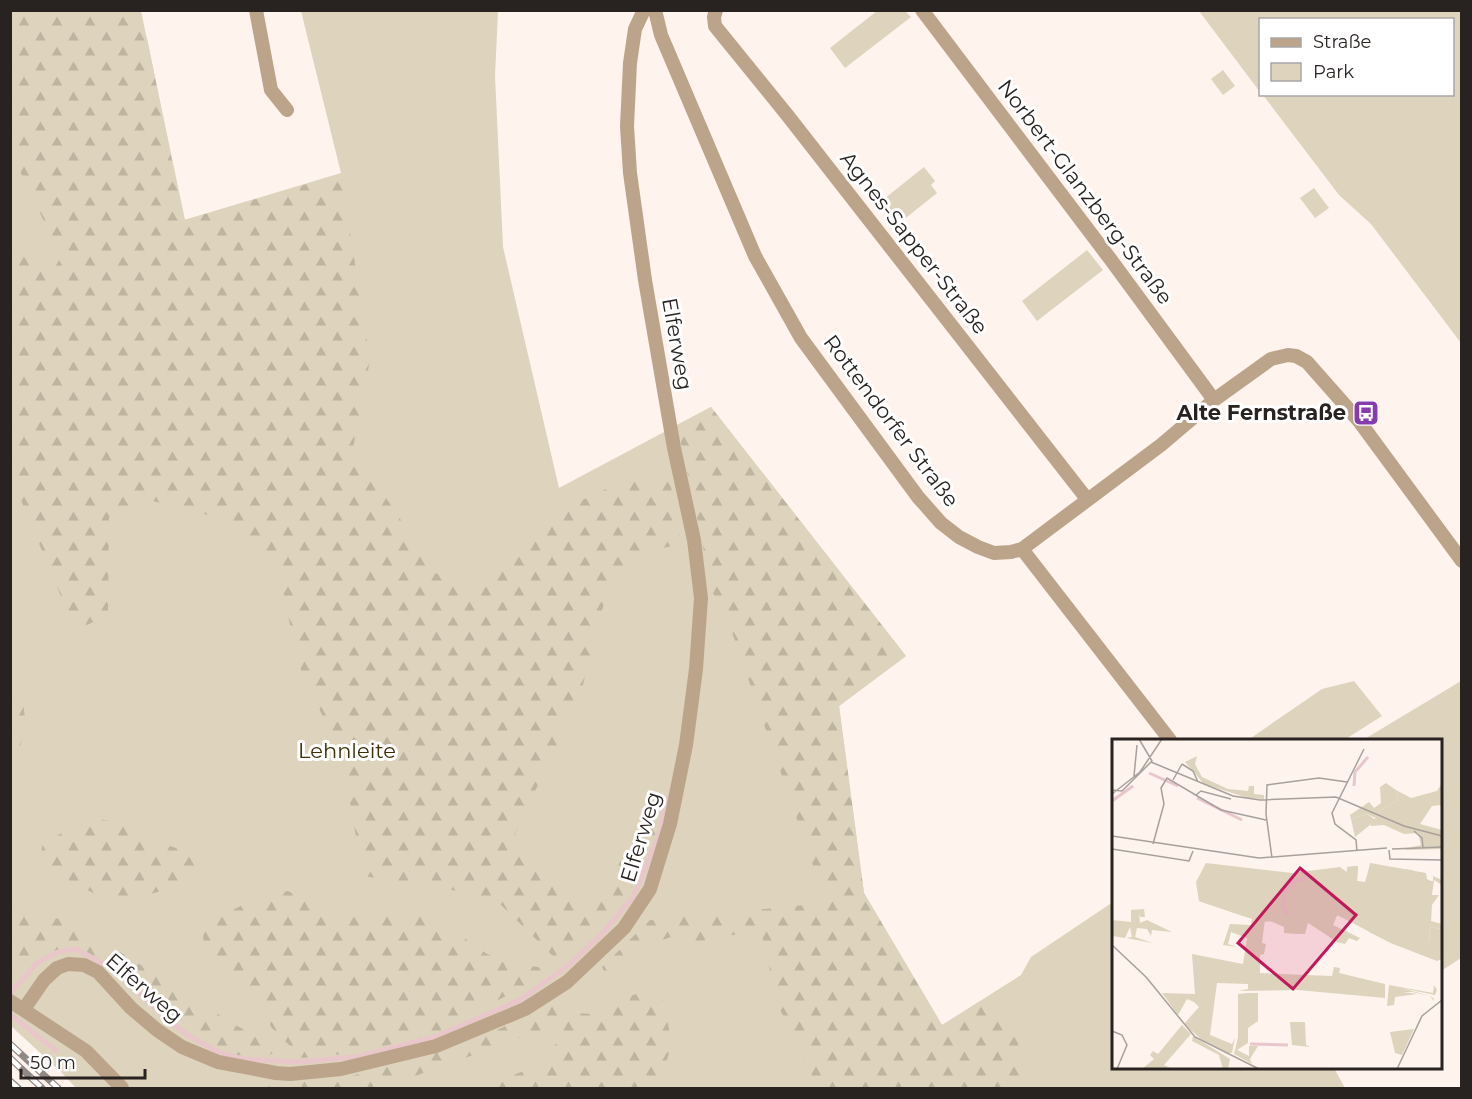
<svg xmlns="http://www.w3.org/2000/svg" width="1472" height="1099" font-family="Montserrat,sans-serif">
<defs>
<pattern id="forest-firs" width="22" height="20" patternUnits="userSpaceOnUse" patternTransform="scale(1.5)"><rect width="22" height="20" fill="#ded3bc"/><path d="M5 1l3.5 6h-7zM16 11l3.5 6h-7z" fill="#beb5a1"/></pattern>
</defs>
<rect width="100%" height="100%" fill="#fef3ed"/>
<!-- green -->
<path fill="#ded3bc" d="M10 11H141L185 220 341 173 301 11H498L495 76 503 247 559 488 711 407 906 656 839 706 864 893 942 1025 1021 975 1031 957 1113 902 1114 1068H1334L1345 1088H76L60 1071 11 1026Z
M877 11H905L911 17 845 68 830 48Z
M1199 11H1461V343L1371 224 1339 195 1263 95 1452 94V20H1260V92Z
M1223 70 1235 86 1223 95 1211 79Z
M924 167 935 181 931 185 937 193 897 225 879 203Z
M1314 188 1329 208 1315 218 1300 198Z
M1087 250 1103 270 1037 321 1022 301Z
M1354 681 1382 716 1344 740H1248L1322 689Z
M1461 681V958L1441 971 1440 740H1363Z"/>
<!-- forest -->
<path fill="url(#forest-firs)" d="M11 10 128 11 147 38 184 220 341 174 370 360 353 448 436 573 468 594 514 559 550 515 619 483 670 480 681 544 640 553 612 578 605 599 581 692 511 843 592 913 631 842 655 788 663 789 658 827 632 888 612 917 579 950 558 961 498 902 458 891 363 876 342 758 298 663 280 576 216 517 149 500 109 517 108 615 87 625 70 618 11 476V248L50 275 61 257 11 152Z
M711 407 906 656 839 706 864 893 942 1025 988 997 1017 1036 1024 1088H821L813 1078 778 1005 762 935 748 932 692 943 676 935 657 942 616 972 607 977 602 967 650 920 826 903 726 615 723 608 710 589 702 540 677 425Z
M10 669 22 691 26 729 13 764 11 767Z
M85 817 123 823 145 837 201 857 202 874 187 884 132 899 107 900 60 876 41 858 42 846Z
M288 891 331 913 350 916 431 915 487 954 509 962 543 968 547 974 434 1034 355 1053 302 1058 271 1027 264 1010 232 987 204 954 203 932 218 918 255 898Z
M11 901 25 909 76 924 237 1026 270 1042 277 1052 263 1057 233 1055 216 1048 195 1037 155 1005 123 975 75 945 36 958 11 984Z
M644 992 662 994 672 1044 658 1088H479L542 1064 562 1035 556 1028 517 1038 465 1058 428 1071 387 1088H286L283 1085 286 1080 348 1077 468 1044 553 1003 573 1013 594 1014 622 998Z
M243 1076H261L271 1088H249Z"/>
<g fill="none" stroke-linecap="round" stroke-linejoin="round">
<!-- stream -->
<path stroke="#e9c6ca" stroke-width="5" d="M10 993 37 963 58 952 76 949 106 965 130 984 170 1022 191 1037 220 1053 243 1059 298 1062 356 1057 435 1037 520 1000 569 965 603 933 633 897 659 836 668 797
M10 1014 56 1051"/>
<!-- street -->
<path stroke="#bca48b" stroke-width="14" d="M256 10 271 90 287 110
M655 10 661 35 755 256 801 338 918 497 941 523 959 537 978 547 994 553 1011 552 1022 549 1161 445 1214 400 1271 359 1288 355 1296 356 1307 362 1359 421 1462 561
M716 10 714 17 715 26 788 116 1087 499
M922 10 1111 260 1214 400
M1022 549 1170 740
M10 1001 86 1051 122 1088
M24 1009 44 980 57 968 68 964 84 965 98 972 131 1008 157 1030 182 1047 218 1062 276 1073 290 1074 341 1069 436 1046 525 1009 567 982 624 928 650 889 670 824 686 745 696 669 701 598 694 540 674 448 645 280 630 173 627 126 630 63 635 29 644 10"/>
<!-- rail casing -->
<g stroke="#918985" stroke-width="7">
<path id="rail" d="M10 1044 58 1088
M10 1058 42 1088
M10 1081 18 1088"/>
</g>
<!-- rail -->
<use href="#rail" stroke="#fff" stroke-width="4.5" stroke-dasharray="14" stroke-linecap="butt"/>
</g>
<!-- icons -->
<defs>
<g id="bus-square" transform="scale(1.35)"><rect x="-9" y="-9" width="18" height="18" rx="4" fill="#873cae" stroke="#fff"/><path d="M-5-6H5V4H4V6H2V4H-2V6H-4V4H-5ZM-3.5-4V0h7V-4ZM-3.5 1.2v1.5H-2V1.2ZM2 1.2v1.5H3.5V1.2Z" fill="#fff"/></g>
</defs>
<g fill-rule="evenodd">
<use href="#bus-square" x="1366" y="413"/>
</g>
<g text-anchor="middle" stroke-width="6" stroke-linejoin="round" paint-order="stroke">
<!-- street labels -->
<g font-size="21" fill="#282321" stroke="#fff">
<text transform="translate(1085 192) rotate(53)" y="7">Norbert-Glanzberg-Straße</text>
<text transform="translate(914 243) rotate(52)" y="7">Agnes-Sapper-Straße</text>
<text transform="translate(677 344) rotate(80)" y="7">Elferweg</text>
<text transform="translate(891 421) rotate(53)" y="7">Rottendorfer Straße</text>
<text transform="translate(641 837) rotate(-73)" y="7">Elferweg</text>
<text transform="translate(144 988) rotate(41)" y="7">Elferweg</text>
</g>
<!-- poi labels -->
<g font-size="21" font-weight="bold" fill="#282321" stroke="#fff" text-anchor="end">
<text x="1346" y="420">Alte Fernstraße</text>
</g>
<!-- park labels -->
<g font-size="21" fill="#3d2e08" stroke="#fff">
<text x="347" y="758">Lehnleite</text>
</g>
</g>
<!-- overview -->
<g transform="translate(1112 739)">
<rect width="330" height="330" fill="#fef3ed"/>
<path d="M85 17 83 25 90 38 116 50 136 52 137 47H142V55L152 56V60L136 59 92 45 73 23ZM330 44V66L320 67 308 85 330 91V110L295 111 292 110 309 106 306 94 292 95 272 86 258 87 269 71 286 61 284 51 299 59 325 52ZM94 124 180 134 228 128 235 133V128L246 127 245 142 254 144 258 124 314 134 315 140 321 143 306 176 317 204 318 188 330 190V220L325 222 281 205 225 176 221 186 248 199 245 202 237 199 233 205 225 203 196 184 193 195 172 194V188L153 180 150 204 154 205 152 215 148 216V234L220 237 222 228 228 229 227 234 273 245V259L186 251 127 252 136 250V245L105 244 98 296 120 305 123 299 120 314H116L90 301 72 285 87 268 82 263 75 260 66 276 50 254 83 255 80 215 131 225 135 199 119 193 116 205 125 208 111 206 118 185 139 186 140 180 87 162 84 143ZM32 170 33 178H28L27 173 28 184 35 181 60 193 40 191 39 197 35 190 25 189 23 198 41 204 14 199 20 198 18 188 13 199 0 197V181L19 183V171ZM277 246 321 254 322 246 325 251 323 256 289 249 318 257 320 258 322 260V262L318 257 300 253H291L305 255 283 258 282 266 275 267ZM136 254H146V282L136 289V304L125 311 137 317V307H146L138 320 140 325 122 315 126 298V255ZM178 283H193L194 306 198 308 180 306ZM70 286 79 295 52 326 60 330H30L42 320 38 316 41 312 46 315ZM302 290 290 316 283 314 278 293ZM81 297 118 320 116 330H111L107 316 80 302Z" fill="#ded3bc"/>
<path d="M274 44 284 51 286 61 269 71 264 79 255 75 239 80 238 76 257 63 262 69 269 64 268 48ZM96 125 178 136 179 143 166 167 159 159 153 162 136 158 150 156V144L158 152 171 148 168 160 176 144 173 142 159 137 168 143 159 149 147 140 151 136ZM258 126 300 131 312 138 279 133 251 147 245 143 240 132 218 135 211 132 235 133V128L246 127 245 142 253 143ZM94 128 132 136 128 143 143 148 137 156 122 154 106 143 85 142ZM208 132 213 135 180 145 187 146 188 151 171 162 181 143 193 140 194 134ZM314 134 330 141V146L322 141 320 156H327L320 166 319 182 330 185V190L318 188 317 204 307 188 305 176 313 142H321V137ZM281 135 308 141 304 160 257 158V151ZM223 138 244 148V149L230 156 205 144 206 139ZM88 152 132 161 149 172 164 175 170 165 164 179 193 195 172 194 173 188 162 182 148 183 140 175 131 177 87 162ZM210 153 245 163 304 165 303 169 228 167 242 172 251 182 281 200 292 192 301 194 298 206 281 205 257 193 250 183 225 176 221 186 206 175 194 174 191 189 180 166 173 167 174 174 172 163 184 157 209 165 213 160Z" fill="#ded3bc"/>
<path d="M255 75 264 81 243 98 239 80Z" fill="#ded3bc"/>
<path fill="none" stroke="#e9c6ca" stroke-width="3" d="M37 34 66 47M242 47 243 33 256 18M85 59 130 81M0 62 21 47M175 176 171 167 173 154 181 142 193 140V133L188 134M138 305 176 306"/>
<path fill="none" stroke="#a8a09b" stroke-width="1.5" d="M39 23 121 57 148 61 224 58 292 87 330 97M70 25 81 32 86 43M22 37 25 6M61 41 70 25M0 51 10 52 40 22 27 0M0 55 28 33 50 0M84 56 89 52 119 60M302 92 310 99 311 109M0 97 147 119 275 109M41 105 52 65 49 49 55 39 109 71 154 81M0 110 77 122 81 112M280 110 330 108M277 111 278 120 330 121M245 112 244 101 223 85 220 74 252 10M160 119 154 75 155 46 207 39 235 43M0 206 34 238 83 298 147 330M0 292 10 296 15 306 5 330M285 330 310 277 330 261"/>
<path fill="#c2185b" fill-opacity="0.15" stroke="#c2185b" stroke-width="3" d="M188 129 244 176 181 250 126 204Z"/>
<rect width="330" height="330" fill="none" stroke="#282321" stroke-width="3"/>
</g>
<!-- border -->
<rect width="1472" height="1099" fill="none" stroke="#282321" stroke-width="24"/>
<!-- legend -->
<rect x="1259" y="18" width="195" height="78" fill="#ffffff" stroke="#a9a7a6" stroke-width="1.5"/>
<rect x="1271" y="38" width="30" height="9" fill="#bca48b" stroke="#a9a7a6" stroke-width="1.5"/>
<text x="1313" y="48" font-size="18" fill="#282321">Straße</text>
<rect x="1271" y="63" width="30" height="18" fill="#ded3bc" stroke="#a9a7a6" stroke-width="1.5"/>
<text x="1313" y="78" font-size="18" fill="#282321">Park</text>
<!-- scale -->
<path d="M21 1069v9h124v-9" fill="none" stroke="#282321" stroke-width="3"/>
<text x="30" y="1069" font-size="18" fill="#282321" stroke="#ffffff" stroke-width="4.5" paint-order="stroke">50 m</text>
</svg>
